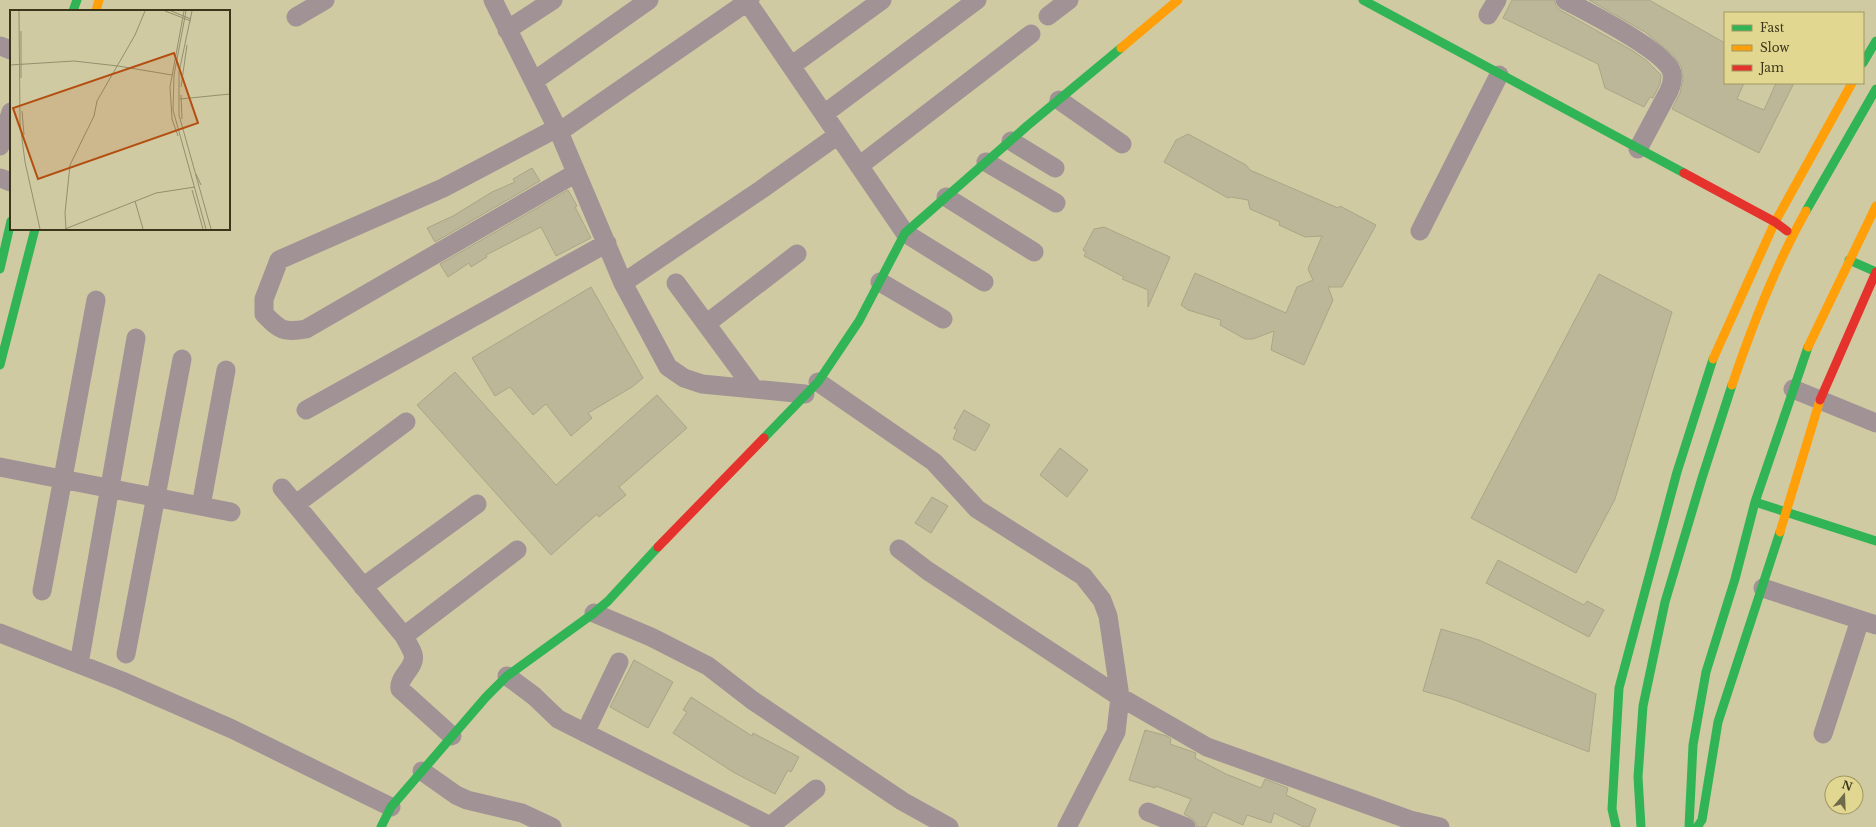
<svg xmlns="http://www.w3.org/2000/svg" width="1876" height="827" font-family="'Libre Baskerville',serif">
<rect width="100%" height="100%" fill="#d0caa3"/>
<!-- building -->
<path fill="#bcb799" stroke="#aaa586" d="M1512 0H1554L1556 6 1560 10 1633 51 1647 61 1661 75 1660 84 1653 98 1650 97 1644 107 1605 88 1598 64 1503 18Z
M1589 0H1649L1725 43V83H1744L1737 99 1764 110 1776 83H1794L1759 153 1672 109 1680 93 1683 79 1681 66 1673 55 1645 32Z
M1188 134 1246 165 1250 170 1338 208 1340 206 1376 225 1342 287H1328L1333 300 1304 365 1271 350 1274 331 1253 339H1245L1220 325 1221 320 1188 310 1181 305 1195 273 1286 313 1297 287 1313 280 1308 269 1322 236 1305 237 1279 225 1280 222 1250 209 1248 200 1231 197 1228 198 1164 162 1176 140Z
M532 168 540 181 435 242 427 228 453 216 492 192 515 182 513 179Z
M568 190 577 206 575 207 591 238 556 256 541 227 486 255 487 257 471 267 469 263 448 277 440 264Z
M1104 227 1170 257 1148 307V290L1122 279 1124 277 1084 256 1086 252 1083 250 1094 229Z
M1599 274 1672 312 1615 499 1576 573 1471 518Z
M591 287 643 378 632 387 588 413 592 418 571 436 546 404 533 415 510 387 495 396 472 358Z
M455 372 556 485 657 395 687 428 619 487 626 495 599 517 597 514 551 555 417 405Z
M964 410 990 425 975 451 953 439 957 430 954 428Z
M1060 448 1088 470 1067 497 1040 475Z
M932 497 948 506 931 533 915 523Z
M1498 560 1584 605 1587 601 1604 610 1589 637 1486 583Z
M1441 629 1479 640 1596 694 1589 752 1452 699 1423 691Z
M634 660 673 682 648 728 610 707Z
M691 697 752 736 753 733 799 757 791 772 788 770 775 794 733 772 673 733 687 712 683 710Z
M1145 730 1167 736 1171 739 1170 744 1196 753 1195 758 1226 774 1261 788 1265 779 1288 788 1286 795 1316 809 1309 827H1304L1274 813 1271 823 1247 815 1243 825 1213 812 1206 827H1197L1194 820 1184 814 1191 799 1156 786 1155 788 1129 780Z"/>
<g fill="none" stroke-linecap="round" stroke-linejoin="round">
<!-- street -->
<path stroke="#a09295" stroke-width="19" d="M493 0 559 132 623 283 668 367 684 378 702 384 805 394
M746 0 905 233 984 282
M1565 0C1588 12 1661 49 1671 70 1674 77 1672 84 1669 91L1638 149
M1488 15 1497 0
M1048 16 1069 0
M296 17 325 0
M507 30 553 0
M0 46 11 50
M791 66 882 0
M534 81 649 0
M1059 100 1122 144
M824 114 977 0
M557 128 443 188 279 260 264 299V314C280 330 283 333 306 329L576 173
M559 132 750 0
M1011 141 1055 168
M0 146 11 112
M986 162 1056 203
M859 166 1031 34
M0 178 11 182
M946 197 1034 252
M1420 231 1499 75
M880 282 943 319
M623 283 762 189 838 135
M676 283 754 389
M706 324 797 254
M818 382 934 462 977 509 1083 576 1102 600 1108 616 1120 697 1116 732 1067 827
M1793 389 1876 423
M306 410 607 243
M0 467 231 512
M282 488 404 636C407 642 411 648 413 654 417 667 398 676 400 689L452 736
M296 504 406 422
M201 506 226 370
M899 549 928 571 1120 697 1207 747 1410 820 1440 827
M363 587 477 504
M1763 588 1876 625
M42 591 96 300
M594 613 651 637 708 666 752 700 902 801 949 827
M0 633 122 681 232 729 391 807
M404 636 517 550
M126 654 182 359
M79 664 136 338
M507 676 534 696 558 719 772 827
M585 733 619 662
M1823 734 1860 620
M422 771 456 795 467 800 522 813 552 827
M1148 812 1186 827
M769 827 816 789"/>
<!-- fast -->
<path stroke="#30b455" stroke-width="9" d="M1363 0 1684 173
M73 11 77 0
M1863 63 1876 41
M1806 211 1876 89
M1849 260 1876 272
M0 269 11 221
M0 365 35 229
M764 438 818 382 859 321 905 233 1027 126 1121 48
M1755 502 1876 541
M381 827 391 807 486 697 507 676 594 613 608 601 658 547
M1616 827 1612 809 1619 688 1677 472 1713 359
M1641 827 1638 777 1643 706 1665 602 1702 478 1732 385
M1689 827 1693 745 1706 672 1735 579 1755 502 1808 347
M1697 827 1702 820 1718 722 1780 532"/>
<!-- slow -->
<path stroke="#ff9f0a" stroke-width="9" d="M96 11 99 0
M1121 48 1178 0
M1808 347 1876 206
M1713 359 1775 222 1852 83
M1732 385C1752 326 1775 266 1806 211
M1780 532 1820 400"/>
<!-- jam -->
<path stroke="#e5322d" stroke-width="9" d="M1684 173 1775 222 1787 231
M1820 400 1876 272
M658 547 764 438"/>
</g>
<!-- overview -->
<g transform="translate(10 10)">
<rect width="220" height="220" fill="#d0caa3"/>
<path fill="none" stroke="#948f6c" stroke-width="1" d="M9 1 10 113 15 152 30 219M155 1 181 11M161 1 181 9M176 1 164 65 163 100 196 219M182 1 169 62V105L201 219M11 21V68M0 55 64 51 108 56M108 56 162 65M171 77 177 35M171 85 172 109M170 89 220 84M12 101 14 125M168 126 162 109 160 77 174 1M186 164 191 175M182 180 193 219M125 191 133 219M55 219 146 183 185 177M56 219 55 203 60 155 84 106 87 91 125 25 135 1"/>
<path fill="#b44e10" fill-opacity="0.15" stroke="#b44e10" stroke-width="2" d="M164 43 188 113 28 169 3 98Z"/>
<rect width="220" height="220" fill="none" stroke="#3b361a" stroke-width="2"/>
</g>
<!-- legend -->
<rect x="1724" y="12" width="140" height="72" fill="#e2d791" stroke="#9f9761"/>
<rect x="1732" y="25" width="20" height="6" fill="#30b455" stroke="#9f9761"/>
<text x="1760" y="32" font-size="12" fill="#3b361a">Fast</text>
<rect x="1732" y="45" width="20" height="6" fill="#ff9f0a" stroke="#9f9761"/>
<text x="1760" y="52" font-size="12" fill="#3b361a">Slow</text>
<rect x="1732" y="65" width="20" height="6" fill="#e5322d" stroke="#9f9761"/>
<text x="1760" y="72" font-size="12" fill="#3b361a">Jam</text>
<!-- north arrow -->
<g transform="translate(1844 795) rotate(19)"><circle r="19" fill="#e2d791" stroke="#9f9761"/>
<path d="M0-3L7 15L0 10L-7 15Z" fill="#6f6a4a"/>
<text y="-6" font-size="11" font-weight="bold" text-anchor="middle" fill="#3b361a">N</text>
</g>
</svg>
